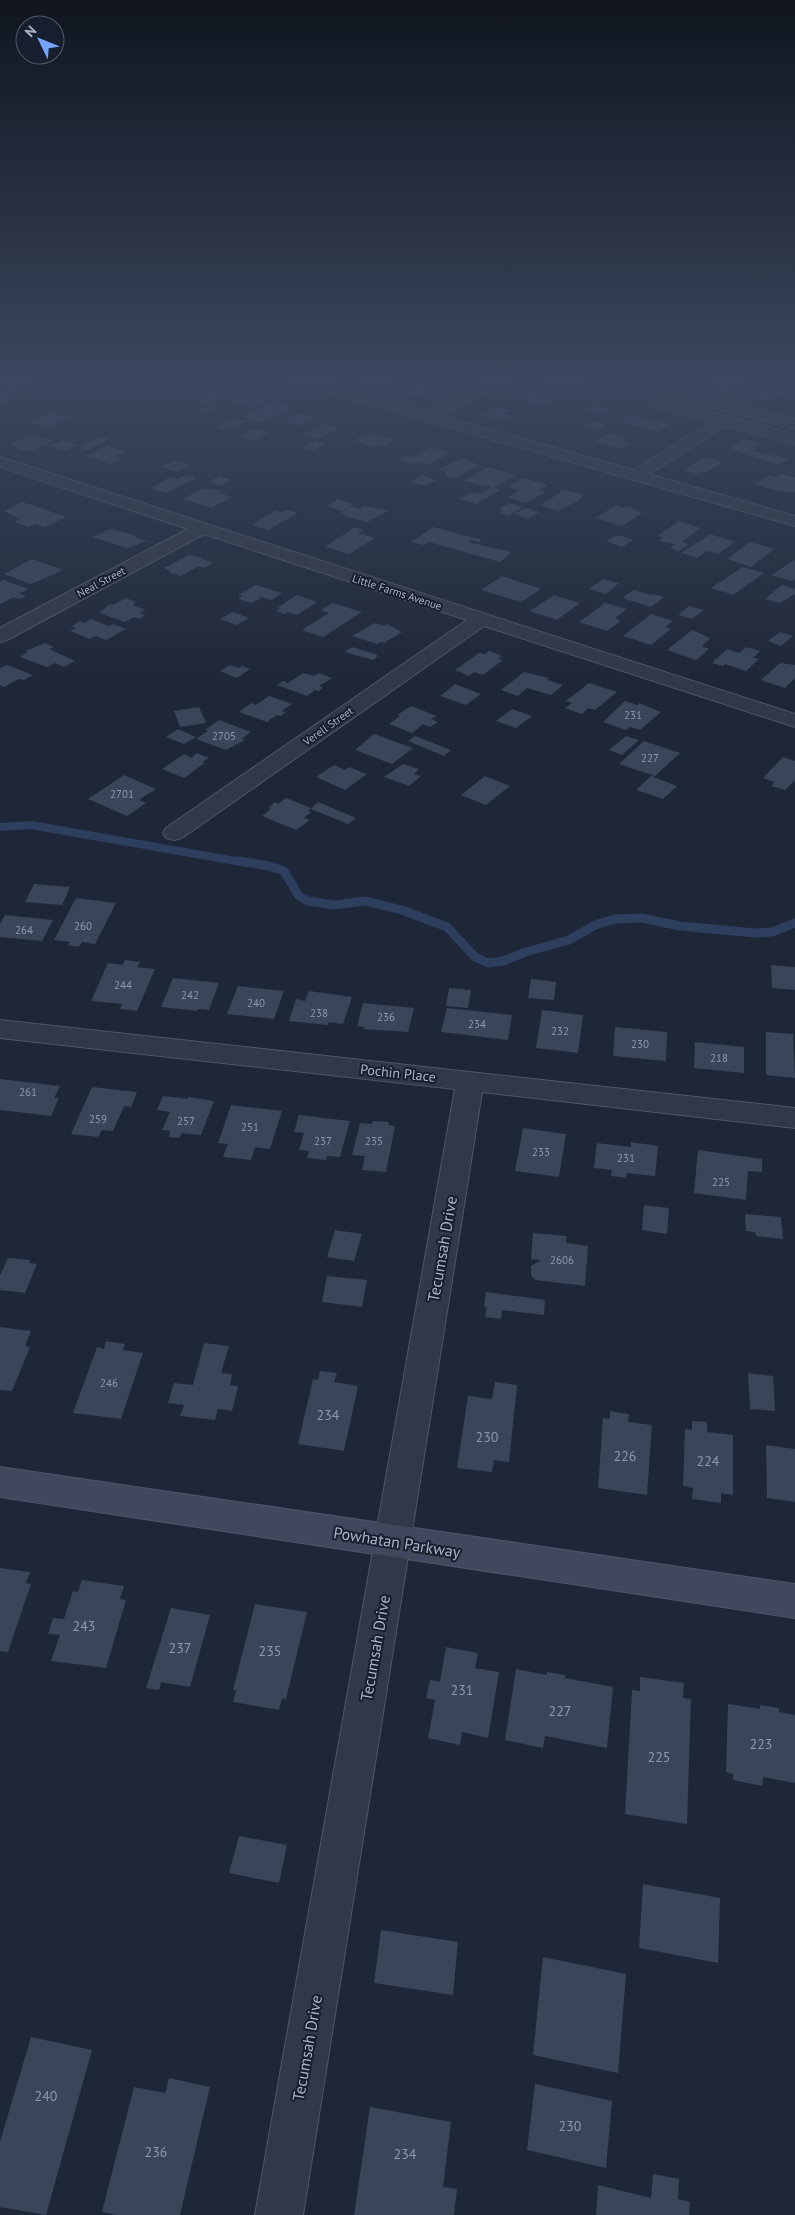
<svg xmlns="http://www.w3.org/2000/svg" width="795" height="2215" font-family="'PT Sans',sans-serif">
<rect width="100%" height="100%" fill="#1e2738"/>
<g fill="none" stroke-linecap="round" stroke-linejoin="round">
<!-- stream-far1 -->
<path stroke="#2d3e5f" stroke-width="8" d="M0 827 31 825 247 863"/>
<!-- stream -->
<path stroke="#2d3e5f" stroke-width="9" d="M240 861 269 866 284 871 299 896 308 901 334 905 365 901 402 910 447 927 475 957 488 963 503 961 526 952 569 940 595 925 615 919 642 918 680 926 755 933 772 932 795 923"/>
</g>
<!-- building -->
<path fill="#394559" d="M163 374H188L177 379 154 375Z
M375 374H390L399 377 376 388 356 380Z
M437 374H472L468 376 462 375 451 380 435 376Z
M684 374H714L698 383 692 382 689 383 677 378Z
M561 375 572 379 569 380 580 383 566 390 544 385 547 384 544 383Z
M725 378 742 384 728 394 708 389Z
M415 385 424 386 421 387 430 390 427 391 431 392 419 398 400 392Z
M775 386 793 390 781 398 774 396 768 401 748 396 759 389 767 391Z
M212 390 228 394 206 404 191 399Z
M532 392 538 394 542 392 554 396 548 399 554 400 543 406 519 399 524 397 521 396Z
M244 394 265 401 249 408 228 401Z
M276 401 294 407 259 423 241 417Z
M212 404 218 406 210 410 214 411 205 415 195 412Z
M591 405 610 410 603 414 589 410 585 412 579 411Z
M497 406 510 410 504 413 514 417 507 421 481 415Z
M52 412 71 418 49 428 29 422Z
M295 414H302L314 419 301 425H294L283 419Z
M632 415 656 422 659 420 671 424 657 432 620 422Z
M233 417 247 421 233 428 229 427 223 430 215 428Z
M593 421 607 425 598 430 584 426Z
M323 424 339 428 317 439 303 434Z
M256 429 270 433 253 441 239 436Z
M370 432 395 440 383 446 368 445 356 441 359 440 355 439Z
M610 433 624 436 622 438 629 439 624 442 630 444 622 449 595 441Z
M32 435 53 441 28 452 9 445Z
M103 436 110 439 86 450 79 447Z
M745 439 761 443 752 451 789 458 779 465 729 449Z
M62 440 78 445 64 451 49 446Z
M315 441 325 444 311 451 301 448Z
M108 446 125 451 115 456 123 459 111 464 86 456Z
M431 447 450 453 427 465 419 462 414 465 398 459 405 455 412 457Z
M705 457 723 462 705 473 701 472 697 474 685 471 688 469 686 468Z
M462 458 479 465 455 478 444 475 447 473 439 470Z
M175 460 191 465 177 472 161 467Z
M488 467 516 475 494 488 500 490 476 504 460 499 472 492 480 494 492 487 464 481Z
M782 474 795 477V492L778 491 755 484 769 475 776 477Z
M186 475 196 478 166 493 151 488 170 477 177 479Z
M422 475 436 480 425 486 410 482Z
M220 476 231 480 220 486 208 482Z
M524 478 548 485 539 490 545 492 526 503 508 497 520 490 508 487Z
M204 488 223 491 219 493 232 497 211 508 183 499Z
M564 490 584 494 579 500 558 511 541 505Z
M338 499 354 504 342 511 327 506Z
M22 502 38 507 66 517 45 527 35 524 28 527 14 522 20 519 4 511Z
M509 503 523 507 508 516 499 514 504 510 499 509Z
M616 505 624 508 627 506 642 513 622 526 596 518Z
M351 506 359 509 363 506 371 507 388 511 367 522 339 514Z
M526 508 539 512 528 519 514 514Z
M276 510 282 512 286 510 298 513 268 530 252 525Z
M679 521 701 528 682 542 689 544 679 551 670 548 676 544 659 541 663 538 658 536Z
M355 527 363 530 358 533 375 538 349 554 325 547Z
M433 527 482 540 479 542 470 540 467 542 512 552 500 562 429 542 424 545 411 542Z
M110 529 137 536 134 537 147 541 127 548 93 537Z
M710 534 735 542 718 554 707 551 697 558 681 553Z
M614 536H622L633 540 622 547 606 541Z
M750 542 774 549 751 567 727 559Z
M189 555 204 558 202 559 213 563 204 568 199 566 180 576 168 572 171 571 164 568Z
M32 559 63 570 31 584 4 574Z
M795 560V579L792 581 771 575Z
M743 567 764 573 733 595 711 588Z
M502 576 541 589 521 602 481 590Z
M603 579 619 583 606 594 589 589Z
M3 580 28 589 19 594 26 596 20 599 14 597 0 604V582Z
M256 585 282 593 271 600 262 597 252 603 238 599 242 596 238 595Z
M782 585 795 589V594L780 603 765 599Z
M634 590 651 595 653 594 664 597 651 607 622 598Z
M297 595 317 602 297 615 288 612 284 614 276 611 280 609 277 608Z
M554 595 580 603 557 620 530 611Z
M126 598 136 602 132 605 146 610 140 613 145 615 139 619 134 617 125 622 99 613 110 604 113 605Z
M333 603 362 612 323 637 302 630 329 613 321 610Z
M605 603 627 609 615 618 621 621 607 631 579 622Z
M689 606 704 610 692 619 678 615Z
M233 612 249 618 237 625 220 619Z
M651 614 673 621 665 627 671 629 651 645 623 636Z
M91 619 109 626 113 624 126 629 106 640 96 636 90 639 70 631 76 628 71 626 80 621 84 623Z
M375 623 384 626 387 624 402 632 384 643 381 642 377 644 352 636Z
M692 630 710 638 702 646 709 649 696 660 667 650Z
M780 632 793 636 781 646 768 641Z
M45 643 54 647 49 649 75 661 64 667 55 663 47 667 20 657 28 652 25 651Z
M352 647 375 654 378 656 373 660 345 652Z
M746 647 760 651 753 658 759 659 746 671 725 664 723 666 712 663 727 649 739 653Z
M489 651 502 656 498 659 503 660 483 675 474 672 469 676 455 670 479 653 485 654Z
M780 663 795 665V678L785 688 761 680Z
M7 665 33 675 24 680 19 679 4 687 0 685V668Z
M230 665 239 668 242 666 250 669 237 678 220 671Z
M524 672 549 678 547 680 563 685 551 695 527 688 518 696 501 690Z
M303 673 314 676 319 673 332 678 319 686 323 687 319 691 315 690 307 696 277 685 283 681 288 683Z
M589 683 617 692 595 710 588 708 582 714 565 708 572 703 566 701Z
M455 684 481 694 466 705 440 696Z
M269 696 292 704 282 711 286 712 281 716 277 715 267 722 239 712 251 703 256 705Z
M625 701 637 705 639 703 661 712 640 730 630 727 626 730 603 722Z
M411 706 437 716 431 719 438 722 430 727 423 724 412 733 389 724 400 716 397 715Z
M199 707 206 723 180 727 174 711Z
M512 709 532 716 516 728 496 721Z
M219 720 251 732 242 739 245 740 226 750 196 739 208 731 205 730Z
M178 729 196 737 184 744 166 737Z
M374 734 413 748 392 764 355 750Z
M415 736 425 740 451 750 444 756 408 741Z
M626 736 639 740 622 755 609 750Z
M644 741 680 753 655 776 619 764Z
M197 753 209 758 202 762 205 763 184 778 162 769 184 754 191 758Z
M783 757 795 761V780L785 790 771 786 775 782 763 778Z
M403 764 419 769 414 774 421 776 409 786 384 777Z
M334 765 345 770 349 767 367 774 345 790 316 777Z
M124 775 156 789 139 800 146 803 127 816 88 799Z
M485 776 510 786 486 805 461 795Z
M651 776 677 786 663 799 636 790Z
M286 798 311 808 308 811 311 812 304 818 310 820 296 830 262 816 271 809 268 808 275 802 278 804Z
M318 802 356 818 348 824 311 809Z
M34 884 70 887 62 905 25 902Z
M76 898 116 903 95 944 82 942 79 947 67 945 70 942 54 940Z
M5 915 53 920 42 941 0 937V924Z
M125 960 140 962 137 967 155 969 137 1011 120 1009 122 1004 91 1001 108 963 123 965Z
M771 965 795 967V990L772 988Z
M173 978 219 983 209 1010 198 1009 197 1011 161 1007Z
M531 979 556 982 554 1000 528 998Z
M238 986 284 991 274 1019 227 1014Z
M449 988 471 990 468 1008 446 1006Z
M309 991 352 997 343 1024 329 1022 328 1025 289 1021 296 999 305 1001Z
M363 1003 414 1008 408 1032 363 1029 364 1027 357 1026Z
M447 1008 512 1015 508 1040 441 1032Z
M542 1010 583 1015 578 1053 536 1048Z
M615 1027 667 1032 666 1061 613 1056Z
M766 1032 793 1034 795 1078 766 1075Z
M695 1042 744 1047V1073L694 1068Z
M0 1079 60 1086 54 1098H59L51 1116 0 1110Z
M92 1087 137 1092 131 1107 124 1106 113 1131 102 1130 98 1137 71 1134Z
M163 1096 188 1099V1097L214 1101 201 1135 182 1133 179 1138 169 1137 170 1131 162 1130 170 1112 157 1110Z
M231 1105 282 1111 270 1149 255 1147 251 1160 223 1157 228 1144 218 1143Z
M299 1115 350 1121 340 1157 327 1156 326 1160 307 1158 309 1151 299 1150 304 1133 294 1132Z
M373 1121 389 1122 388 1125 395 1126 386 1172 362 1170 365 1156 352 1155 360 1123 372 1124Z
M523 1128 566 1134 559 1177 515 1171Z
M631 1142 658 1146 655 1176 627 1173 626 1178 611 1176 612 1170 594 1168 597 1143 631 1147Z
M698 1150 762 1159V1172L748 1171 746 1200 694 1193Z
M644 1205 669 1208 667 1234 642 1230Z
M745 1214 781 1217 783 1239 756 1236 755 1232 746 1231Z
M335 1230 362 1234 354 1261 327 1257Z
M533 1233 566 1236V1243L588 1246 585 1286 535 1280 531 1275V1266L541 1260 531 1259Z
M8 1258 30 1260 29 1263 37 1264 25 1293 0 1290V1275Z
M327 1276 367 1280 362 1307 322 1302Z
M486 1292 545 1300 544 1315 502 1310 501 1319 485 1317 487 1307H484Z
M0 1327 31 1331 25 1346 30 1347 12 1391 0 1390Z
M106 1341 125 1344 123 1350 143 1353 121 1419 73 1413 97 1347 104 1349Z
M204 1343 229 1346 221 1373 232 1374 230 1385 238 1386 232 1411 218 1409 215 1420 180 1416 184 1405 168 1403 174 1383 193 1385Z
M320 1371 337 1373 334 1382 358 1386 344 1451 298 1444 313 1379 318 1380Z
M748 1373 773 1376 775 1411 750 1409Z
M495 1382 517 1385 509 1462 494 1460 492 1472 457 1468 468 1396 492 1399Z
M610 1411 629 1414 628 1422 652 1425 647 1495 598 1488 603 1418 610 1419Z
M692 1421 707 1422V1432L733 1435V1495L721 1493V1503L692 1499 693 1488 683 1486 685 1429 692 1430Z
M766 1445 795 1449V1502L767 1498Z
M0 1568 30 1572 26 1583 31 1584 8 1652 0 1651Z
M82 1580 124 1586 120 1599 126 1600 106 1668 51 1661 60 1635 48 1634 53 1618 64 1619 73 1591 78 1592Z
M255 1604 307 1612 286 1699 282 1698 279 1710 233 1702 236 1690H233Z
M171 1608 210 1615 190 1687 161 1682 159 1690 146 1688Z
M446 1647 478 1653 475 1668 499 1672 488 1738 462 1732 460 1745 428 1738 435 1700 426 1698 430 1680 440 1682Z
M516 1669 547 1675V1672L565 1675V1678L613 1687 607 1748 545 1736 543 1748 505 1740Z
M640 1677 684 1683 683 1698 691 1699 687 1824 625 1814 632 1690 640 1691Z
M728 1704 760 1709V1705L779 1708V1712L795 1715V1783L763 1777 762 1786 733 1780V1774L726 1772Z
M239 1836 287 1845 279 1883 229 1873Z
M643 1884 720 1898 718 1963 639 1948Z
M381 1930 458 1942 453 1995 374 1983Z
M543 1957 626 1974 618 2073 533 2055Z
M31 2037 92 2050 46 2215 0 2207V2142Z
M169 2078 210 2087 180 2215H116L102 2212 134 2087 165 2093Z
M535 2084 612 2101 606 2168 527 2150Z
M370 2107 451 2122 443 2187 457 2189 454 2215H354Z
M653 2174 679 2179 678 2199 690 2202 689 2215H596L598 2185 651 2198Z"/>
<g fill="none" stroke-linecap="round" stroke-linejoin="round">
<!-- street casing -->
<g stroke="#4f5667" stroke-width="2">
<path id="street" d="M271 374H295L428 412 502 374H521L442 416 633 470 711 422 657 408 648 401C655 390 666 389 679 391L795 419V429L679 399 664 400 795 434V444L726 426 649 474 795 516V526L273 377Z
M0 457 795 714V727L484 626 182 838 174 840 166 838 163 833 166 828 467 620 204 534 7 640 0 642V628L188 529 0 467Z
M0 1020 795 1108V1128L482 1092 303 2215H255L455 1089 0 1038Z"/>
</g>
<!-- secondary casing -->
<g stroke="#4f5667" stroke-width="2">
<path id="secondary" d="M17 374H32L5 405 0 406V393Z
M0 1467 795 1584V1618L0 1497Z"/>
</g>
<!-- street -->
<use href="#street" fill="#313948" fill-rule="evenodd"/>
<!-- secondary -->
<use href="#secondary" fill="#3f485c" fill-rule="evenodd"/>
</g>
<!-- sky -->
<linearGradient id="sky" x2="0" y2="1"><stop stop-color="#10151f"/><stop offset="0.55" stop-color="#3b475e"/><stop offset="1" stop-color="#3b475e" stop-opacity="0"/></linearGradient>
<rect width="795" height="684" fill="url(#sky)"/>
<g text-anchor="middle" stroke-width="4" stroke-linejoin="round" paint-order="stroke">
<!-- far-street labels -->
<g font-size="11" fill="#abb3c6" stroke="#171e2d">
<text transform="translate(101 582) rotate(-28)" y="4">Neal Street</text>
<text transform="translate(397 592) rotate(18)" y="4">Little Farms Avenue</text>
<text transform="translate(328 726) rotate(-35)" y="4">Verell Street</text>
</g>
<!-- number labels -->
<g font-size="11" fill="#8e98ab">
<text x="633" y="719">231</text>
<text x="224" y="740">2705</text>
<text x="650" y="762">227</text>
<text x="122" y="798">2701</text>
<text x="83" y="930">260</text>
<text x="24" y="934">264</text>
<text x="123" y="989">244</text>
<text x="190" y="999">242</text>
<text x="256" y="1007">240</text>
<text x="319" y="1017">238</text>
<text x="386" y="1021">236</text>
<text x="477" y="1028">234</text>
<text x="560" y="1035">232</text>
<text x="640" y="1048">230</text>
<text x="719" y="1062">218</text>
<text x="28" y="1096">261</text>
<text x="98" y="1123">259</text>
<text x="186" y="1125">257</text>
<text x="250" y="1131">251</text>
<text x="323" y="1145">237</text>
<text x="374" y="1145">235</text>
<text x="541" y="1156">233</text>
<text x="626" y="1162">231</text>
<text x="721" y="1186">225</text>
<text x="562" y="1264">2606</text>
<text x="109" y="1387">246</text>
</g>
<!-- street labels -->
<g font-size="14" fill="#abb3c6" stroke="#171e2d">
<text transform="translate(398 1073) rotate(6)" y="5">Pochin Place</text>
</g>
<!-- near-number labels -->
<g font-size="14" fill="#8e98ab">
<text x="328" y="1420">234</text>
<text x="487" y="1442">230</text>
<text x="625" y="1461">226</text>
<text x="708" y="1466">224</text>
<text x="84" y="1631">243</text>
<text x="180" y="1653">237</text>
<text x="270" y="1656">235</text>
<text x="462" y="1695">231</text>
<text x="560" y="1716">227</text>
<text x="761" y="1749">223</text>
<text x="659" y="1762">225</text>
<text x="46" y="2101">240</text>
<text x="570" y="2131">230</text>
<text x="156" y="2157">236</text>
<text x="405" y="2159">234</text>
</g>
<!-- near-street labels -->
<g font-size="16" fill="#abb3c6" stroke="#171e2d">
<text transform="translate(442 1249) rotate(-80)" y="6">Tecumsah Drive</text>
<text transform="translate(397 1542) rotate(9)" y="6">Powhatan Parkway</text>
<text transform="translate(375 1648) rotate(-80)" y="6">Tecumsah Drive</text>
<text transform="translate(307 2048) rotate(-80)" y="6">Tecumsah Drive</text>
</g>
</g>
<!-- north arrow -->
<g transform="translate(40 40) rotate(313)"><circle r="24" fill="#171e2d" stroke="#525a6a"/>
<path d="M0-4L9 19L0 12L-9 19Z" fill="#76a2ff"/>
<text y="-8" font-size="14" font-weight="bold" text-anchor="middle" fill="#abb3c6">N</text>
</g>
</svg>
